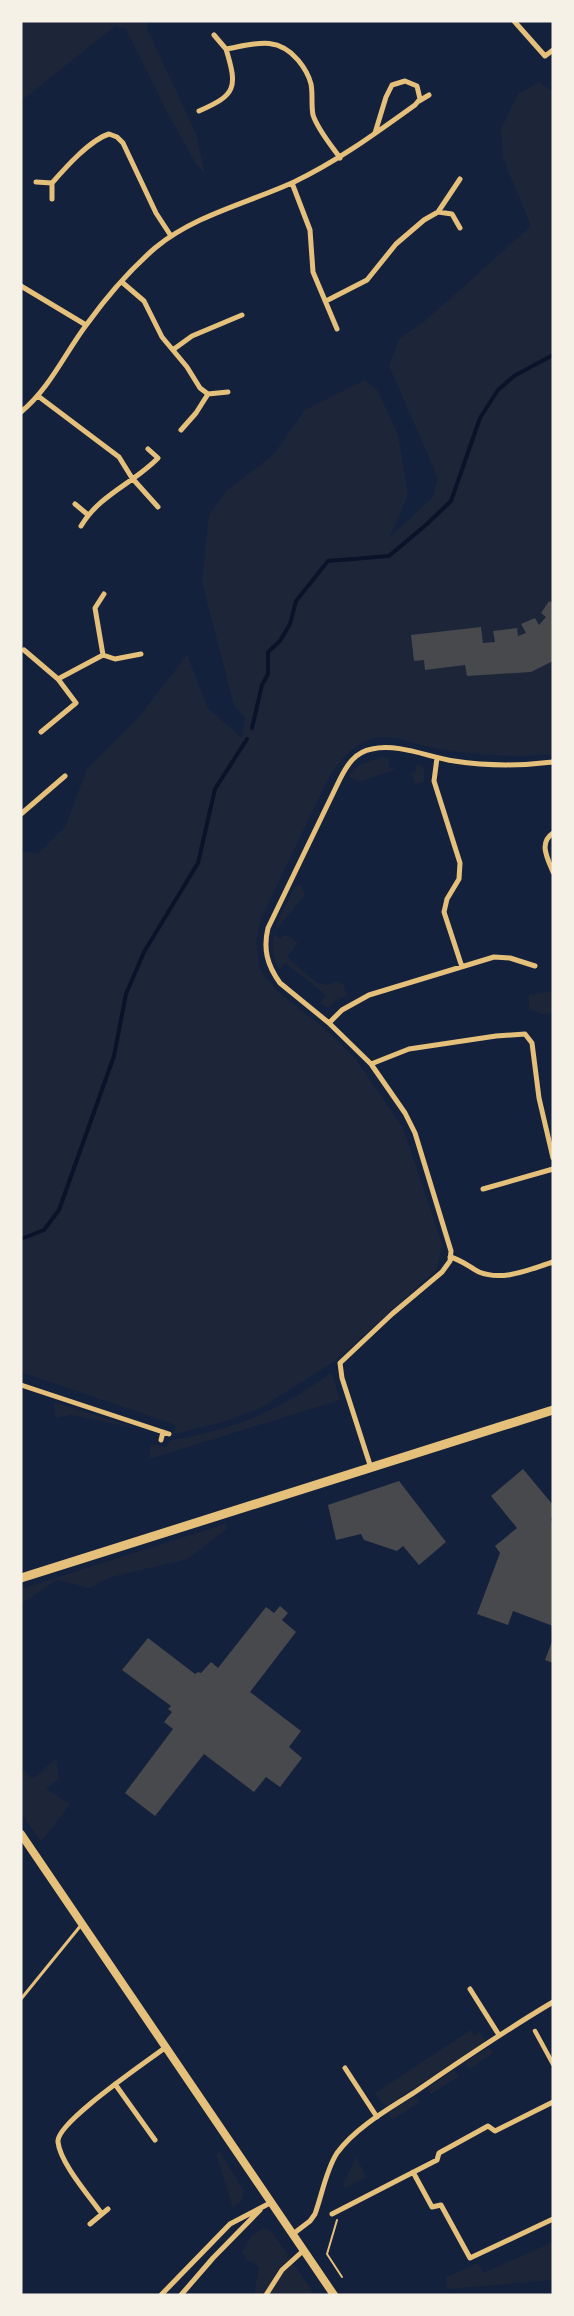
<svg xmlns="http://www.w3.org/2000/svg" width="574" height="2316" font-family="Roboto,sans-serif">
<rect width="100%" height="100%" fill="#14213d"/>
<!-- green -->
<path fill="#1d2539" d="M21 21H147V28L196 134 205 174 196 164 167 112 126 29 115 26 21 101Z
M539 82 553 92V754C514 758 476 755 438 749 420 746 400 736 382 737 356 739 339 761 327 781L260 921 256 943 260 969 277 991 323 1027 355 1058 403 1128 442 1244 437 1269 335 1361 259 1409 229 1420 173 1434 176 1425 21 1372V851L38 854 65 827 87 769 138 718 187 655 208 708 242 738 245 718 234 705 202 582 209 515 227 490 273 455 305 410 365 380 378 391 398 435 408 495 389 538 433 497 438 478 389 366 399 339 424 322 531 226 503 158 501 129 518 94Z
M382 757 390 758 388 767 396 769 360 782 348 776 359 765Z
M417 764 424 768V782L415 784 411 772 415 773Z
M299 885 302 887 305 895 273 933 280 939 283 936H289L298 943 287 957 316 982 327 985 336 981 343 984 347 996 337 1000 328 1008 320 1003 326 995 285 963 280 970C262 941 282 914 295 887Z
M553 991V1012C543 1017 538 1013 529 1008V995Z
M329 1374H332L340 1400 149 1459 151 1444 165 1447 172 1440C235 1429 277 1412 329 1374Z
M54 1402 136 1428 71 1415 55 1418Z
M225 1524 228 1528 188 1559 111 1577 90 1588 57 1580 21 1604V1589Z
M56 1758 59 1778 46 1789 70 1804 41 1842 21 1813V1768L33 1779Z
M471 2030 474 2035 480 2032 486 2041 385 2107 375 2093Z
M489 2047 493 2053 469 2069 465 2063Z
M454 2070 459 2076 431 2094 427 2088Z
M415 2096 420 2102 392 2120 388 2113Z
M220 2152 244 2191 242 2200 233 2208 216 2154Z
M356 2156 366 2177 345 2188 343 2185Z
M263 2228 272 2232 315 2295H254L259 2267 247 2260 242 2252 251 2236Z
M553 2242V2280L447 2289 446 2277 478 2263 483 2273Z"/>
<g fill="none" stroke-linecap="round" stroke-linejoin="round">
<!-- stream -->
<path stroke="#0b132b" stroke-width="4" d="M252 728 262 685 268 674V652L280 641 290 624 296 601 328 561 389 556 427 524 451 501 480 418 498 390 514 376 553 355
M21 1239 44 1230 59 1210 114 1056 126 994 144 952 198 863 215 789 247 739"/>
</g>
<!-- building -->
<path fill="#48494c" d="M549 601 553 603V661L531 672 467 676 465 665 425 670 424 660 414 661 411 635 481 627 483 643 495 642 493 631 517 628 518 636 526 633 521 624 535 618 539 625 546 617 541 613Z
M523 1469 553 1505V1517L551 1518 553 1530V1626L513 1611 508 1625 477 1614 500 1553 495 1546 517 1528 491 1496Z
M399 1481 446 1542 419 1565 403 1546 397 1551 364 1540 361 1534 336 1540 328 1505Z
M280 1606 288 1613 282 1620 296 1632 250 1692 301 1731 289 1747 302 1758 280 1787 266 1777 254 1792 204 1754 155 1816 125 1793 173 1729 164 1722 172 1712 168 1709 171 1706 122 1670 148 1638 195 1674 198 1672 201 1673 211 1662 218 1668 266 1607 274 1613Z
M553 1639V1663L545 1660Z"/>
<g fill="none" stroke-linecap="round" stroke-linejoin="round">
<!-- path -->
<path stroke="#e5c07b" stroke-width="2" d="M337 2220 327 2254 342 2277"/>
<!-- service -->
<path stroke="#e5c07b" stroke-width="3" d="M21 1999 82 1924"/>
<!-- pedestrian -->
<path stroke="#e5c07b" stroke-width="4.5" d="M535 2031 553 2064"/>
<!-- minor -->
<path stroke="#e5c07b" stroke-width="5" d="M514 21 545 56 553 50
M214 35 226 49
M419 101 429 95
M199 111C236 95 238 88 226 49 254 44 277 35 298 60 303 66 309 76 311 84 313 94 311 105 313 115 318 130 331 145 340 158
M36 182 52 183
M292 183 310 230 313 272 337 329
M52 199V183C66 167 90 140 109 134L117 137 123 143 156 213 171 236
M438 212 452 214 460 228
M123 283 144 301 162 337 187 367 200 388 208 394 196 413 181 430
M21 286 86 325
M326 301 367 280 396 244 424 220 438 212 460 179
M174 349 192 336 242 315
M208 394 228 392
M38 396 119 457 132 478 158 507
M21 412C50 388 65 353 87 324 105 299 131 269 155 248 195 215 248 203 294 182 338 161 376 133 415 105L420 99 417 86 405 81 392 85 386 97 375 133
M75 504 87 514
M81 526C99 495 134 483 158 458L148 449
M24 650 58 679 76 703 41 732
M103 655 115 659 141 654
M58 679 103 655 95 608 104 594
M437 758 434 781 460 863 459 879 447 899 444 912 462 967
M21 814 65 776
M553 833C538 843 548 859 553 872
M329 1023 342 1010 369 995 494 957 510 958 535 966
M371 1064 409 1049 496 1036 525 1034 532 1043 539 1098 553 1158
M483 1189 553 1169
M450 1257C462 1260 469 1267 479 1272 503 1282 530 1269 553 1262
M21 1385 169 1434
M161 1440 163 1432
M371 1468 342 1378 340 1363 392 1314 442 1272 450 1261 451 1251 415 1133 405 1113 371 1064 329 1023 280 983C267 965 263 949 268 928L340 779C347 765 355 752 372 749 398 743 428 757 454 761 487 766 520 766 553 762
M470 1989 499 2035
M345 2068 377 2117
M115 2084 155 2140
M413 2172 432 2207 441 2205 470 2258 553 2219
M102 2214C90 2197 60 2163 58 2142 55 2123 148 2061 166 2047
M332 2214 437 2160 439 2153 488 2126 495 2131 553 2102
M90 2224 108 2209
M293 2234 310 2221 315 2214C322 2195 326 2170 337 2153 356 2127 389 2109 415 2092 460 2061 506 2030 553 2002
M161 2295 230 2224 272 2202
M181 2295 213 2258 260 2210
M266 2295 282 2270 304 2250"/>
<!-- tertiary -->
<path stroke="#e5c07b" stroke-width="8" d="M21 1834 334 2295"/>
<!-- secondary -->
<path stroke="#e5c07b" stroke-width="9" d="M21 1578 553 1410"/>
</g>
<!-- border -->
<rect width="574" height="2316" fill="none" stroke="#f6f1e7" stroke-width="45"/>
</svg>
